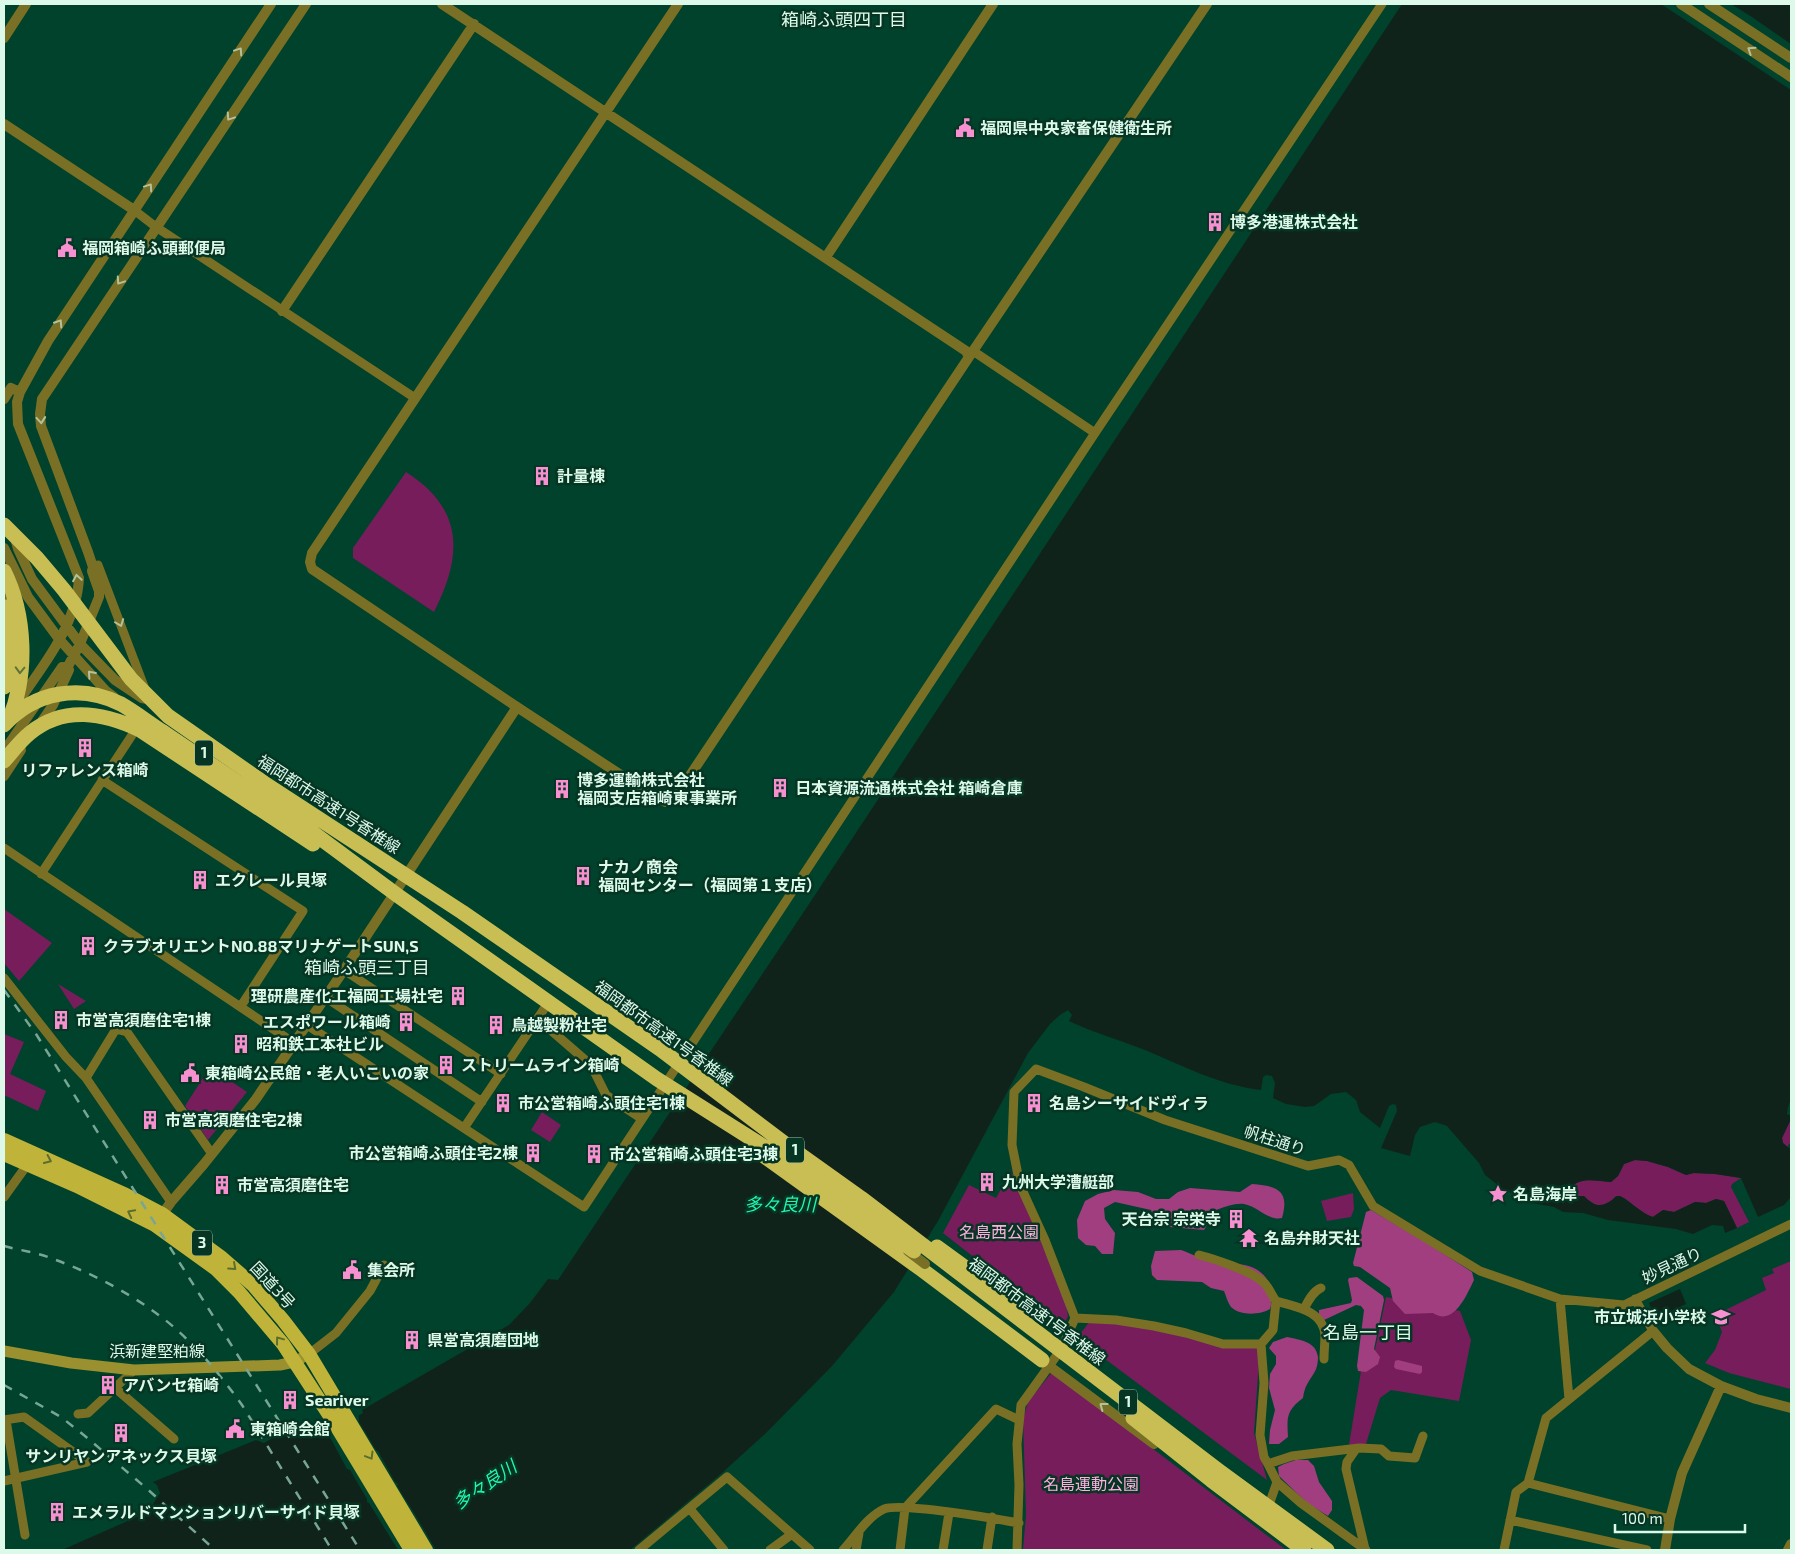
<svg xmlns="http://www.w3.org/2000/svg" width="1795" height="1554" font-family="'Exo 2','Noto Sans JP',sans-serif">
<rect width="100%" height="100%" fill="#00422b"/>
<!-- green -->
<path fill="#771d5c" d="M406 472C464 509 463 555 434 612L353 558V548Z
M4 909 52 943 19 981 4 963Z
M58 984 86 1001 74 1009Z
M4 1034 24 1042 10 1074 46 1091 38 1111 4 1095Z
M210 1067 247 1092 208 1140 185 1106Z
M542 1112 561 1125 550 1142 531 1130Z
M1791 1119V1142L1787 1147 1783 1143 1782 1138Z
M1635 1160 1647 1161 1668 1167 1686 1175 1693 1173 1715 1174 1741 1178 1732 1184 1731 1187 1749 1222 1737 1228 1724 1201 1716 1199 1706 1203 1695 1202 1674 1212 1663 1210 1653 1217C1641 1214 1625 1196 1619 1196 1614 1196 1615 1198 1612 1200 1600 1209 1593 1205 1584 1196H1568L1567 1192C1578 1175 1595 1181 1611 1182L1618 1176 1624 1164Z
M1011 1171 1065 1299 1068 1316 1063 1327 943 1233 969 1185 996 1198Z
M1353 1193 1354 1209 1351 1217 1327 1221 1321 1201Z
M1791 1261V1389L1729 1373 1705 1363 1715 1350 1722 1332 1715 1315 1766 1290 1762 1278 1774 1273 1772 1269Z
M1386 1297 1460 1311 1471 1340 1459 1401 1391 1390 1380 1398 1366 1444 1349 1445 1361 1371 1375 1350Z
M1090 1321 1114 1322 1260 1347 1254 1433 1267 1480 1077 1338Z
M1052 1372 1286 1550H1023L1026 1515 1023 1419 1028 1402Z"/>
<!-- forest -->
<path fill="#a13e80" d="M1252 1184C1277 1186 1290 1190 1282 1218 1268 1221 1257 1206 1244 1204 1235 1203 1225 1207 1216 1210L1204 1230 1170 1227 1155 1221 1151 1210 1115 1202 1104 1208 1105 1219 1115 1233 1113 1254H1102L1095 1246 1086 1245 1078 1238 1077 1220 1085 1201 1098 1194 1114 1190 1138 1192 1156 1199H1169L1178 1192 1190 1188 1240 1192Z
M1371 1210 1422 1240 1472 1272 1474 1280C1467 1294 1454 1327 1433 1313L1405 1314 1393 1301 1390 1288 1360 1267 1354 1266 1353 1263 1366 1212Z
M1181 1250C1192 1254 1203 1260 1214 1262 1224 1265 1235 1263 1245 1265 1267 1270 1276 1288 1270 1309 1260 1315 1240 1316 1231 1307 1228 1303 1226 1296 1224 1291L1211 1288 1202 1282 1157 1280 1152 1275 1151 1266 1155 1251Z
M1357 1277 1383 1296 1384 1300 1374 1349 1380 1357 1378 1364 1366 1372 1358 1371 1357 1366 1364 1310 1361 1306 1356 1305 1324 1320 1319 1315V1310L1351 1303 1352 1300 1348 1280 1349 1278Z
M1287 1337C1300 1340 1316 1341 1318 1357 1318 1362 1317 1369 1314 1373 1308 1383 1305 1385 1303 1398 1286 1411 1287 1417 1288 1437L1279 1444H1269L1270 1430 1275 1410 1269 1388 1270 1374 1276 1364V1356L1269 1348 1273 1342Z
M1398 1360 1422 1366V1372L1420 1374 1396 1369 1394 1367 1395 1361Z
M1296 1460H1308L1314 1466 1319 1482 1332 1501V1510L1328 1516 1307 1503 1279 1476 1278 1467 1284 1464Z"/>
<!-- water -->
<path fill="#10231a" d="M1402 4H1791V1099L1788 1107 1787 1114 1791 1116V1119L1782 1138 1783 1143 1790 1149 1791 1197 1784 1205 1758 1217 1741 1178 1715 1174 1694 1173 1686 1175 1668 1167 1647 1161 1635 1160 1624 1164 1618 1176 1611 1182C1595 1181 1578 1175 1567 1192L1568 1196H1584C1593 1205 1600 1209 1612 1200 1615 1198 1615 1196 1619 1196 1624 1196 1642 1214 1653 1217L1663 1210 1674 1212 1695 1202 1706 1203 1716 1199 1724 1201 1737 1228 1725 1233 1723 1226 1712 1225 1693 1234 1676 1229 1608 1220 1583 1213 1563 1212 1554 1207 1532 1203 1503 1189 1485 1175 1479 1163 1447 1126 1435 1122 1420 1127 1415 1135 1410 1156 1381 1148 1397 1111 1396 1105 1393 1104 1389 1106 1380 1128 1360 1112 1356 1100 1346 1092 1331 1094 1314 1106 1305 1107 1286 1104 1273 1098 1275 1083 1272 1076 1266 1075 1263 1077 1261 1090C1219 1085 1183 1066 1145 1050 1120 1040 1094 1033 1069 1021L1072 1015 1068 1010 1060 1015 1050 1024 1028 1053 938 1221 894 1292 832 1366 766 1433 722 1473 630 1550H62L148 1512 160 1493 157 1485 153 1482 256 1440 264 1443 288 1429 303 1425 311 1432 319 1428 324 1436 363 1413 362 1410 509 1325 530 1303 548 1279 558 1280 815 895Z
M1680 1289 1686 1304 1656 1318 1649 1303Z"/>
<!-- pier -->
<path fill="#00422b" d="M1661 4H1731L1752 17 1791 44V90Z
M356 1412 359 1417V1422L376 1450 378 1451 395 1482 398 1484 397 1486 416 1516 436 1550H398L369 1503 367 1502V1499L350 1470 347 1469 331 1439 327 1436 325 1437 320 1429 322 1428 324 1432Z"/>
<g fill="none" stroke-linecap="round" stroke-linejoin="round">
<!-- minor -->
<path stroke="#797025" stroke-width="9" d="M134 210 156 227 415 398
M973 351 1095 433
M93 567 98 565 145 689
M102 780 303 911 241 1006
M4 848 294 1043
M41 874 138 726
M344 970 501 1074
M4 978 66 1057 86 1078 171 1202
M325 997 482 1102
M538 1019 591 1065 606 1095 642 1119
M307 1025 584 1207 1095 433 1382 4
M86 1078 116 1029 127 1032 212 1154
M464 1128 550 1000
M4 1197 27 1165
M1199 1255C1215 1259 1250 1271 1262 1281 1269 1286 1271 1295 1276 1301 1295 1307 1323 1310 1325 1335 1325 1343 1324 1351 1324 1359
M1560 1299 1569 1399
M1304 1309C1308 1301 1313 1291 1321 1288
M1075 1318 1116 1320 1154 1326 1186 1333 1223 1344H1261L1264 1383 1260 1435 1264 1457 1268 1464 1277 1482 1301 1503 1366 1550
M1261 1344 1273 1330 1276 1301
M309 1354 336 1333 370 1291 384 1265
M114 1387 174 1439
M78 1414 88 1413 134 1370
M4 1420 24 1417 87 1462 4 1481
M6 1420 25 1535
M1356 1449 1347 1462 1346 1469 1365 1549
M1268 1464 1292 1456 1359 1448 1381 1449 1389 1456 1415 1458 1423 1436
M1528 1483 1670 1519
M690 1509 724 1550
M1265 1509 1270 1502 1277 1482
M1510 1520 1647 1550
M639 1550 727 1477 810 1550
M770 1550 792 1534
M843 1550C855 1537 867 1517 884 1509 900 1502 997 1519 1019 1523
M856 1550 859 1533
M900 1550 905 1508 996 1409 1019 1420
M943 1550 949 1513
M987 1550 992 1517
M1017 1550 1019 1485 1017 1444 1021 1405 1062 1348 1075 1318 1045 1240 1020 1185 1012 1145 1014 1092 1036 1069 1084 1087 1165 1120 1308 1166 1339 1160 1349 1165 1373 1206 1480 1271 1560 1299 1624 1305 1791 1224
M1504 1550 1516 1492 1528 1483 1546 1418 1653 1331 1635 1299"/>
<!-- tertiary -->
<path stroke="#797025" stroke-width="10" d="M1681 4 1791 77
M1709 4 1791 58
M4 38 26 4
M4 124 134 210
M826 257 993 4
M282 311 474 24
M969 357 1207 4
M4 399 11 388 20 392
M15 538 18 549 32 579 80 644 115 680 142 698 147 699
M4 548 28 597 59 639 106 691 114 697
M4 595 7 612
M67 668 80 644 99 597V591L92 571 93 567 88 552 41 426 40 414 42 399 306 4
M18 702C43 666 77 624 79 578L18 424 17 402 20 392 48 341 271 4
M517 707 312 569 310 562 312 553 678 4
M4 751 62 667 67 668 69 670 53 705 40 724
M4 776 21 750
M159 1219 171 1202 204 1164 256 1099 344 970 517 707 656 798 666 802 675 798 969 357 966 351 442 4
M1653 1331 1667 1348 1689 1369 1721 1386 1756 1399 1791 1408
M1037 1357 1154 1444
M1665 1550 1670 1519 1682 1473 1721 1386
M1788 1550 1791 1544"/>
<!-- secondary -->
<path stroke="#9a9030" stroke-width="11" d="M4 1351 71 1363 134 1370 280 1365 294 1362 309 1354"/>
<!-- trunk -->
<path stroke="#c0b33a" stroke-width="14" d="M4 1140 126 1195 162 1214 222 1258 253 1285 283 1320 309 1354 426 1550
M4 1154 77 1186 155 1225 216 1269 239 1292 283 1344 335 1424 411 1550"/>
<!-- motorway -->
<path stroke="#c9be54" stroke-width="15" d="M163 732 255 794
M753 1148 921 1269 1042 1360
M937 1247 985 1282 1019 1310"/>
<!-- rail -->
<path stroke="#78a694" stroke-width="2.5" stroke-dasharray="9 9" stroke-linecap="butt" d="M4 990 36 1034 360 1550
M4 1246C18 1250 34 1252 48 1257 87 1271 127 1291 160 1316 192 1340 219 1373 242 1405L332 1550
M4 1385 61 1417 85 1436 145 1487 215 1550"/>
<!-- tertiary-bridge -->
<path stroke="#797025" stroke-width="10" d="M908 1251 925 1264"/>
<!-- motorway-bridge -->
<path stroke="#c9be54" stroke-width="15" d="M4 525 37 558 64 590 131 679 168 716 264 783 462 912 660 1049 784 1143 861 1198 1219 1471 1327 1550
M4 571C26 615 28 675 9 720
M4 687C11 660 11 634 6 607
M4 725C34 692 80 683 121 704 135 712 149 723 163 732
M4 761C12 752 20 741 30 733 64 705 104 713 140 730L313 844
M247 784 397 895 657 1079 796 1167 914 1251
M1133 1418 1211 1480 1304 1550"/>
</g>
<!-- one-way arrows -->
<defs><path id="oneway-chevron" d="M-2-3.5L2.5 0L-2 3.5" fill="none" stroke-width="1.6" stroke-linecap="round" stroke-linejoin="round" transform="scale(1.25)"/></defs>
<g stroke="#b4c29b">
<use href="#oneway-chevron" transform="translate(1751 50) rotate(-146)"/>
<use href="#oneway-chevron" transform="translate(239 51) rotate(-56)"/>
<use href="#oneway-chevron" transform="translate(230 117) rotate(124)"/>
<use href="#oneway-chevron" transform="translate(149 187) rotate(-56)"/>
<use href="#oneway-chevron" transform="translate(120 281) rotate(124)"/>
<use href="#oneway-chevron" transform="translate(59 323) rotate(-57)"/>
<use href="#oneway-chevron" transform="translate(41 420) rotate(85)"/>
<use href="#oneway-chevron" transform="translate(77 578) rotate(-99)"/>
<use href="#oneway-chevron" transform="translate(120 623) rotate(69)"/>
<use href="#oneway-chevron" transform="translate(91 674) rotate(-132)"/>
<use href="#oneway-chevron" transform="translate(1103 1406) rotate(-143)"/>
</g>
<use stroke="#5e733a" href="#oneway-chevron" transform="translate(20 670) rotate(92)"/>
<g stroke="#5a6e2e">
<use href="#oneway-chevron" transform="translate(48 1160) rotate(25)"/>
<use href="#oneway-chevron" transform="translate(131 1213) rotate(-153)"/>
<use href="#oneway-chevron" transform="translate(233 1267) rotate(42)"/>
<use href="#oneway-chevron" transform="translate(279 1340) rotate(-127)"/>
<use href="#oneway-chevron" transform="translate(370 1456) rotate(59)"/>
</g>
<!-- icons -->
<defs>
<g id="civic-bare" transform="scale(1.5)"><path d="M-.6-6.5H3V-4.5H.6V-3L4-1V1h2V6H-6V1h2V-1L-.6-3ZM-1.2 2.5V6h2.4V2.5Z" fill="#f690d0" stroke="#063524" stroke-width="2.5" paint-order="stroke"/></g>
<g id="building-bare" transform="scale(1.5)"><path d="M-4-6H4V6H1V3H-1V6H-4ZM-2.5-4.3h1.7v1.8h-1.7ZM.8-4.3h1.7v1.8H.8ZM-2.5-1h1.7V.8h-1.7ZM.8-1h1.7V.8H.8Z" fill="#f690d0" stroke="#063524" stroke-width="2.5" paint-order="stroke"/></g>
<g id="sight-bare" transform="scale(1.5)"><path d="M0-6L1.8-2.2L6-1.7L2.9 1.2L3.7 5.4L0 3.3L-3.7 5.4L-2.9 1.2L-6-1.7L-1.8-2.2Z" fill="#f690d0" stroke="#063524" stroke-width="2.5" paint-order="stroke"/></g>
<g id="temple-bare" transform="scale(1.5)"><path d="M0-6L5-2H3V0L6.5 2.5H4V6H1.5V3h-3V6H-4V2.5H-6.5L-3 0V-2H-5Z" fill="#f690d0" stroke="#063524" stroke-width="2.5" paint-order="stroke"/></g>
<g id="school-bare" transform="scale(1.5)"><path d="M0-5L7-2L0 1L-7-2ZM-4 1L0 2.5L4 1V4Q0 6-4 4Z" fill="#f690d0" stroke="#063524" stroke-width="2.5" paint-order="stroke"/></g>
</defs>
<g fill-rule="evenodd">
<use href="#civic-bare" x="965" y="128"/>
<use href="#building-bare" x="1215" y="222"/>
<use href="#civic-bare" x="67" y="248"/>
<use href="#building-bare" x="542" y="476"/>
<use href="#building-bare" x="85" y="748"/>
<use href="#building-bare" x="780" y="788"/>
<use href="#building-bare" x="562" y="789"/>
<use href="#building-bare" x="583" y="876"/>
<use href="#building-bare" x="200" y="880"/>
<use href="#building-bare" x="88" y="946"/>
<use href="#building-bare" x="458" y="996"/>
<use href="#building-bare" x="61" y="1020"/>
<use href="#building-bare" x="406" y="1022"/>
<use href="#building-bare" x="496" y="1025"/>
<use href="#building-bare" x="241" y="1044"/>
<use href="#building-bare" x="446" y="1065"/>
<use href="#civic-bare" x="190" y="1073"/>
<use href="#building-bare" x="503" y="1103"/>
<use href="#building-bare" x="1034" y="1103"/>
<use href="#building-bare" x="150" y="1120"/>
<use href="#building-bare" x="533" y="1153"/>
<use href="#building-bare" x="594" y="1154"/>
<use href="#building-bare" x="987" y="1182"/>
<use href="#building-bare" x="222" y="1185"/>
<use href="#sight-bare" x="1498" y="1194"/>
<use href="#building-bare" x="1236" y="1219"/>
<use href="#temple-bare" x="1249" y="1238"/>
<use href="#civic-bare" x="352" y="1270"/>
<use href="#school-bare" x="1721" y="1317"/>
<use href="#building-bare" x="412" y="1340"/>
<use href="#building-bare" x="108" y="1385"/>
<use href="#building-bare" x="290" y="1400"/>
<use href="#civic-bare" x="235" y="1429"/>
<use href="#building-bare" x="121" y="1433"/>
<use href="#building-bare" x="57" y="1512"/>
</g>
<g text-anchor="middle" stroke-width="5" stroke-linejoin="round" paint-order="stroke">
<!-- shield labels -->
<g fill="#063524" stroke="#9cbeaf" stroke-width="1">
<rect x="195" y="740.5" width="18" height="25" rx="4"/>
<rect x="786" y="1137.5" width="18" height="25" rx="4"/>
<rect x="192" y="1230.5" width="20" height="25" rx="4"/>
<rect x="1119" y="1389.5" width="18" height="25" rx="4"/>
</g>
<g font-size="15" font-weight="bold" fill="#dcf9ea">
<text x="204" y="758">1</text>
<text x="795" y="1155">1</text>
<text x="202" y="1248">3</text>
<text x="1128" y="1407">1</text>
</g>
<!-- poi labels -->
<g font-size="16" font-weight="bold" fill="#dcf9ea" stroke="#063524" text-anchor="start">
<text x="980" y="134">福岡県中央家畜保健衛生所</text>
<text x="1230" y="228">博多港運株式会社</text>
<text x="82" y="254">福岡箱崎ふ頭郵便局</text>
<text x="557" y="482">計量棟</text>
<text x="85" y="776" text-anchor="middle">リファレンス箱崎</text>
<text x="577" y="786">博多運輸株式会社<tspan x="577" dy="18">福岡支店箱崎東事業所</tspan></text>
<text x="795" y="794">日本資源流通株式会社 箱崎倉庫</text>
<text x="598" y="873">ナカノ商会<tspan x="598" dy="18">福岡センター（福岡第１支店）</tspan></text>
<text x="215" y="886">エクレール貝塚</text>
<text x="103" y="952">クラブオリエントNO.88マリナゲートSUN,S</text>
<text x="443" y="1002" text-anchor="end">理研農産化工福岡工場社宅</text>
<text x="76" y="1026">市営高須磨住宅1棟</text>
<text x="391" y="1028" text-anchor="end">エスポワール箱崎</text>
<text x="511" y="1031">鳥越製粉社宅</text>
<text x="256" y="1050">昭和鉄工本社ビル</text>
<text x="461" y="1071">ストリームライン箱崎</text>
<text x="205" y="1079">東箱崎公民館・老人いこいの家</text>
<text x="518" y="1109">市公営箱崎ふ頭住宅1棟</text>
<text x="1049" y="1109">名島シーサイドヴィラ</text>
<text x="165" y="1126">市営高須磨住宅2棟</text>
<text x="518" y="1159" text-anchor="end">市公営箱崎ふ頭住宅2棟</text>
<text x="609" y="1160">市公営箱崎ふ頭住宅3棟</text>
<text x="1002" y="1188">九州大学漕艇部</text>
<text x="237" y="1191">市営高須磨住宅</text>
<text x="1513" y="1200">名島海岸</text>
<text x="1221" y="1225" text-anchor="end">天台宗 宗栄寺</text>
<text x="1264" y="1244">名島弁財天社</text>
<text x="367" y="1276">集会所</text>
<text x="1706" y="1323" text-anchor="end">市立城浜小学校</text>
<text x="427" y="1346">県営高須磨団地</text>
<text x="123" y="1391">アバンセ箱崎</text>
<text x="305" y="1406">Seariver</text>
<text x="250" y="1435">東箱崎会館</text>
<text x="121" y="1462" text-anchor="middle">サンリヤンアネックス貝塚</text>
<text x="72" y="1518">エメラルドマンションリバーサイド貝塚</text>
</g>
<!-- street labels -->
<g font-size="16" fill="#dcf9ea" stroke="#063524">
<text transform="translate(329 804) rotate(33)" y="6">福岡都市高速1号香椎線</text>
<text transform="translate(664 1033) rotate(36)" y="6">福岡都市高速1号香椎線</text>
<text transform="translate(1275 1140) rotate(18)" y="6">帆柱通り</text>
<text transform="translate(1672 1265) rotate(-25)" y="6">妙見通り</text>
<text transform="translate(273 1285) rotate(47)" y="6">国道3号</text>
<text transform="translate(1037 1311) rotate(37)" y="6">福岡都市高速1号香椎線</text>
<text x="157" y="1357">浜新建堅粕線</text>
</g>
<!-- park labels -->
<g font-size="16" fill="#ffb0df" stroke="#063524">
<text x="999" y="1238">名島西公園</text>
<text x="1091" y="1490">名島運動公園</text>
</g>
<!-- neighbourhood labels -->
<g font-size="18" fill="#dcf9ea" stroke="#063524">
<text x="844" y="26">箱崎ふ頭四丁目</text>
<text x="367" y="974">箱崎ふ頭三丁目</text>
<text x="1368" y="1339">名島一丁目</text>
</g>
<!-- water labels -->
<g font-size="18" font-style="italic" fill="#23f6b0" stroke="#063524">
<text x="780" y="1211">多々良川</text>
<text transform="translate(485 1485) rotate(-34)" y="6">多々良川</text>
</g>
</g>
<!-- border -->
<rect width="1795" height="1554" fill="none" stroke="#dcf9ea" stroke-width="10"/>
<!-- scale -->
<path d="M1615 1524v8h130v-8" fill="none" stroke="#dcf9ea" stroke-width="2.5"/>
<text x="1622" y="1524" font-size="15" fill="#dcf9ea" stroke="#063524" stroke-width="4" paint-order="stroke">100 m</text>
</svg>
